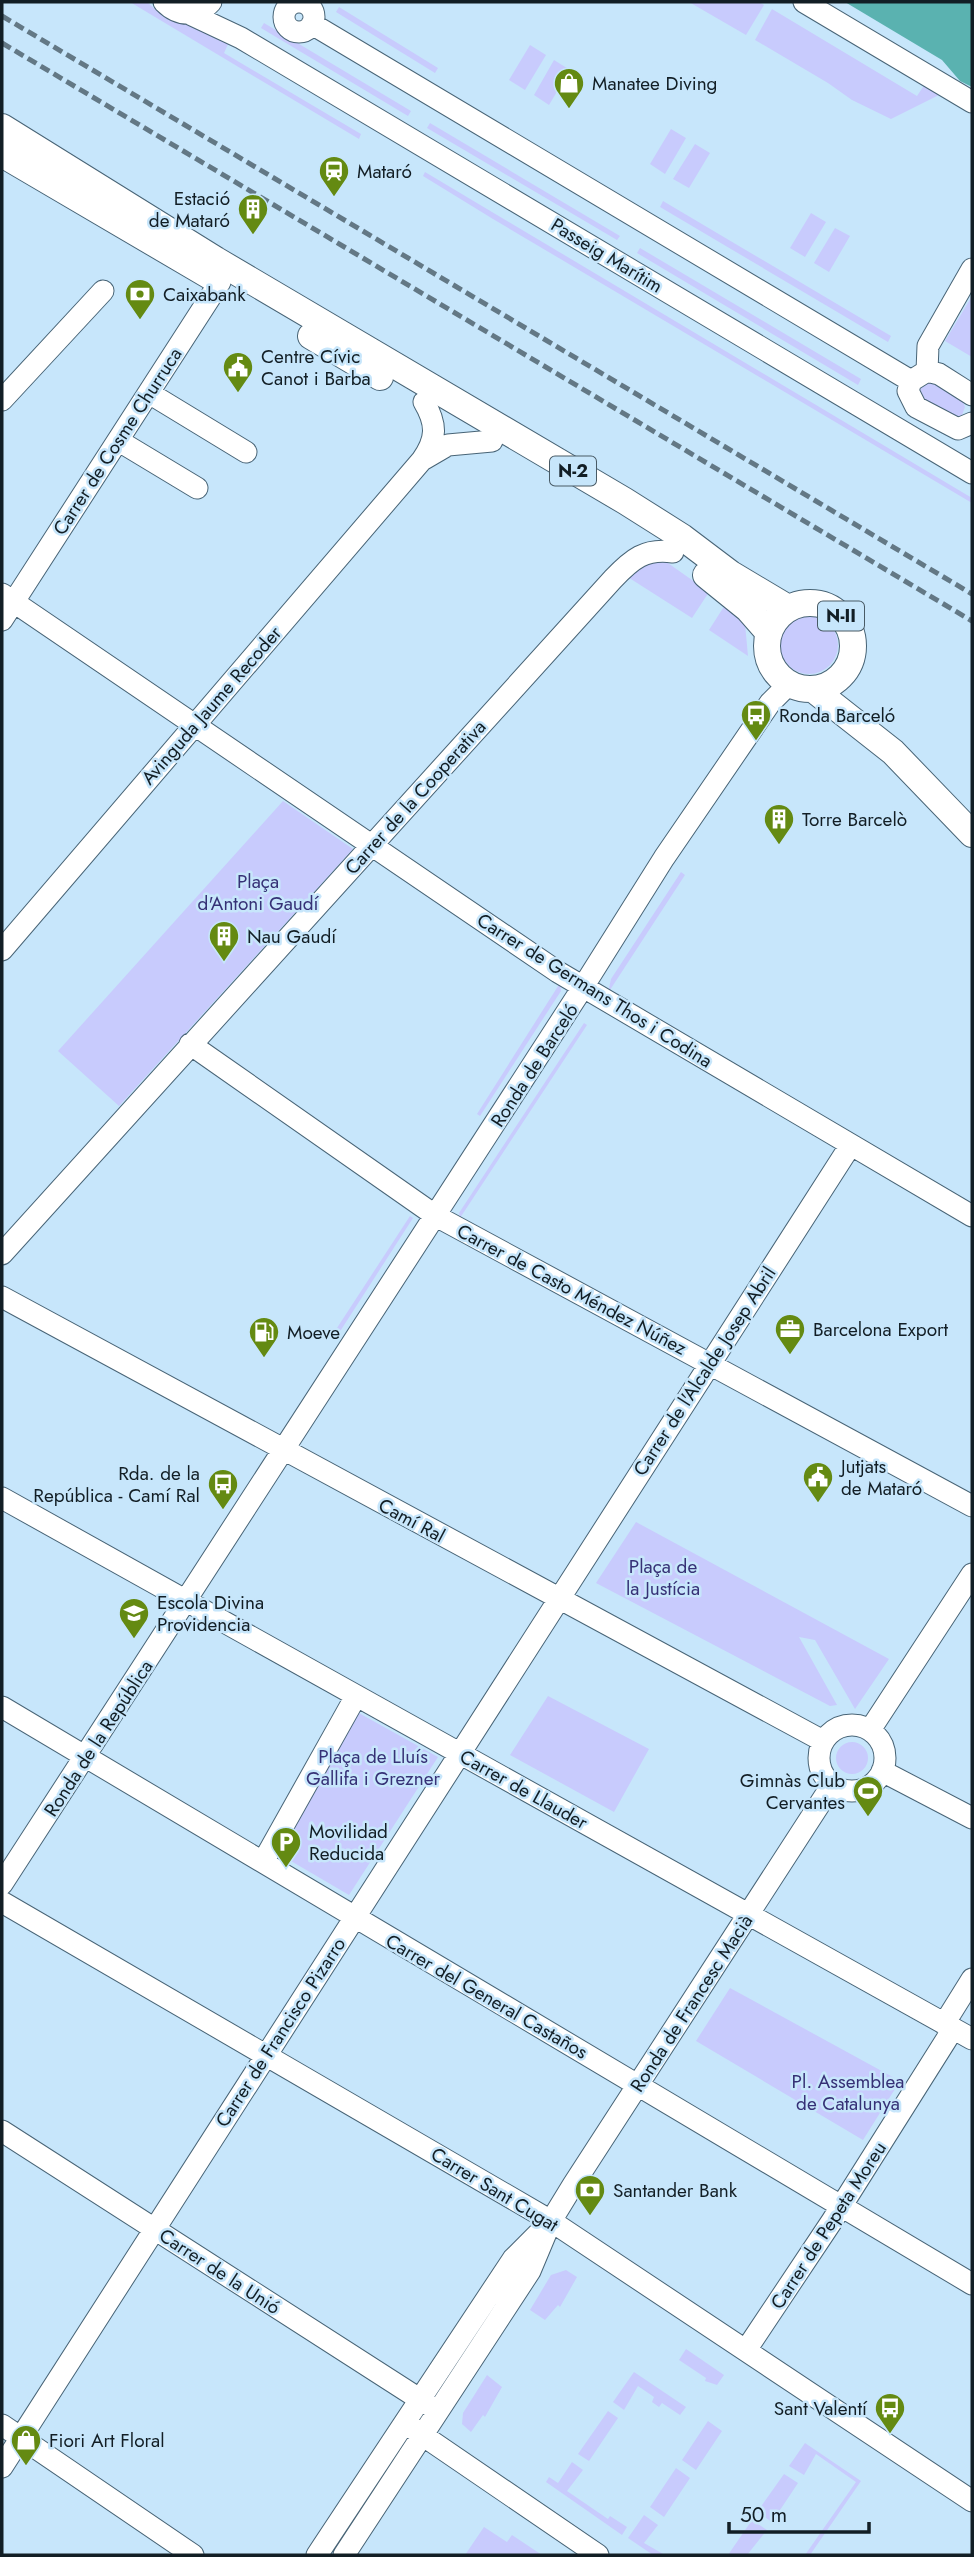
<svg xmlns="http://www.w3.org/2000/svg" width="974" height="2557" font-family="Jost,sans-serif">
<rect width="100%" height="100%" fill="#c7e6fb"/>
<!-- green -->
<path fill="#c8cbfd" d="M130 2H147L164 17 194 24 229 42 224 53 361 134 359 139Z
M689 2H759L764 5 746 35Z
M339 7 438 68 435 73 336 12Z
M772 9 917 96 925 84 939 95 891 119 852 100 828 83 755 40Z
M264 23 411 111 408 116 261 28Z
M530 45 546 55 525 90 509 80Z
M554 60 570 70 549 105 534 95Z
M430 123 620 236 617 240 427 128Z
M671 129 686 138 665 174 650 164Z
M695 144 710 153 689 188 673 179Z
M425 172 972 498V503L493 219 423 176Z
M663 201 891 336 888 342 660 207Z
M811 213 826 222 805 257 790 248Z
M835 228 850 236 829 272 814 263Z
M640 248 861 379 858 385 637 253Z
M972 296V357L945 341Z
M930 382 962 400 965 407 962 415 954 418 924 401 920 389Z
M665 561 709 592 692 618 623 574 637 562Z
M725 605 745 624 748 656 709 630Z
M780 645a29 29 0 1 1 58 0a29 29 0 1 1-58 0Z
M283 801 353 849 119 1106 58 1051Z
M681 872 685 875 608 993 611 979Z
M560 983 561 991 480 1116 477 1114Z
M584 1023 587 1025 460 1218 459 1213Z
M410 1216 413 1218 339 1333 335 1331Z
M636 1522 889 1659 855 1709 815 1640 799 1637 837 1705 830 1706 596 1583Z
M548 1696 649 1749 614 1812 510 1755Z
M357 1712 438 1757 349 1895 279 1854Z
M836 1758a16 16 0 1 1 32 0a16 16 0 1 1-32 0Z
M730 1988 900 2081 863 2140 696 2041Z
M566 2270 577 2277 560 2307 558 2305 545 2320 530 2310 551 2275Z
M686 2349 724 2375 717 2385 705 2381 706 2378 679 2360Z
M634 2372 686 2407 680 2415 662 2403 659 2407 652 2402 654 2397 638 2386 624 2410 613 2402Z
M487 2375 502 2387 485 2417 483 2415 471 2432 462 2424 463 2413Z
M608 2411 618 2418 589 2461 578 2454Z
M708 2421 722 2431 696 2470 682 2460Z
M805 2443 861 2481 810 2555H805L856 2482 816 2454 804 2475 789 2466Z
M572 2462 583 2470 567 2491 608 2519 610 2516 627 2527 622 2535 546 2482 549 2477 558 2483Z
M676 2468 690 2478 664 2517 650 2507Z
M784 2474 798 2483 772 2522 757 2512Z
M644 2515 658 2525 644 2543 665 2555H653L628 2538Z
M752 2520 767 2530 747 2555H728Z
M484 2527 507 2542 512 2535 542 2555H465Z"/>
<!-- water -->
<path fill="#5ab2b0" d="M845 2H972V87L960 81 942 60Z"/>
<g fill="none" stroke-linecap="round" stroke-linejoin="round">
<!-- minor casing -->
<g stroke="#486476" stroke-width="23">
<path id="minor" d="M164 2C179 17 197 17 211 2
M804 2 972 102
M284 17a15 15 0 1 1 30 0a15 15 0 1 1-30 0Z
M190 14 241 38 972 473
M312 24 911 381
M927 371 928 346 972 269
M149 393 246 452
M972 395 939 374 927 371 911 381 908 391 916 407 958 429 972 423
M2 400 103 291
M119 441 197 488
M424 459 448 445 492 441
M2 594 558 972 972 1216
M2 620 220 282 219 267
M2 950 422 460C437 439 437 424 424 402
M190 1044 436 1216 972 1506
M2 1254 613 579C632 559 645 548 673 552
M2 1297 823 1741
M2 1498 972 2039
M2 1707 972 2284
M819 1758a33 33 0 1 1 66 0a33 33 0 1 1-66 0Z
M870 1730 972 1574
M882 1771 972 1818
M263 1862 356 1696
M2 1884 583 987 664 858 770 703 789 684
M2 1902 551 2221 972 2501
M944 2024 972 1979
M2 2131 438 2411
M746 2350 832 2221 953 2029
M2 2425 193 2555
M412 2428 598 2555
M2 2467 850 1146
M317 2555 513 2259 547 2225
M344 2555 530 2271 551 2221 573 2185 832 1785"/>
</g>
<!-- major casing -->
<g stroke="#486476" stroke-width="28">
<path id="major" d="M2 127 216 260 625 501 682 537 731 574 788 608
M2 154 215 279
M311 336 380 377
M706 575 748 609 769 633
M767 646a43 43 0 1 1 86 0a43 43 0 1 1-86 0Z
M813 689 893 752 972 834"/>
</g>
<!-- minor -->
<use href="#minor" stroke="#fff" stroke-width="21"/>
<!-- major -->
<use href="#major" stroke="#fff" stroke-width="26"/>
<!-- rail -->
<path stroke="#637885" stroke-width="5" stroke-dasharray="10 5" stroke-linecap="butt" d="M2 16 972 594
M2 43 972 621"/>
</g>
<!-- icons -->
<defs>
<g id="shop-pin" transform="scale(1.575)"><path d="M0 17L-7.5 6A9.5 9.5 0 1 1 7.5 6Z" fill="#648a12" stroke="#c7e6fb"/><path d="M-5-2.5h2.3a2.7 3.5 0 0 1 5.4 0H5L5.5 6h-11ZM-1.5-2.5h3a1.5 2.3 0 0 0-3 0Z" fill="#fff"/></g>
<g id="station-pin" transform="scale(1.575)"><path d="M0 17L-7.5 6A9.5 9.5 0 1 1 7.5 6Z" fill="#648a12" stroke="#c7e6fb"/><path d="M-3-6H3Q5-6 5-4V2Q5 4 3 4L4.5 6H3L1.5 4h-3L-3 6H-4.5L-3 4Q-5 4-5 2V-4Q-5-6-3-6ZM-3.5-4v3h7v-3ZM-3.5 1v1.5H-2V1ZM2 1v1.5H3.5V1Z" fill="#fff"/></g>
<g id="building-pin" transform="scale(1.575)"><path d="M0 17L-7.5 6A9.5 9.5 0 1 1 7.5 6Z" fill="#648a12" stroke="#c7e6fb"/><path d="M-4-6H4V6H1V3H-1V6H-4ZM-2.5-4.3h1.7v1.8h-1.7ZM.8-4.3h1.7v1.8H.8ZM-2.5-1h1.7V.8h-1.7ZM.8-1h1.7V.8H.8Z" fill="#fff"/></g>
<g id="bank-pin" transform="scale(1.575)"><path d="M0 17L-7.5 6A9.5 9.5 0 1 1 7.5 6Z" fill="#648a12" stroke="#c7e6fb"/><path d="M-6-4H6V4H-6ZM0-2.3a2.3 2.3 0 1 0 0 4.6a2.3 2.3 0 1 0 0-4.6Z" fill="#fff"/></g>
<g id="civic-pin" transform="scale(1.575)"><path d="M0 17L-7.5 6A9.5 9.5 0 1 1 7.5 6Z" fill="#648a12" stroke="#c7e6fb"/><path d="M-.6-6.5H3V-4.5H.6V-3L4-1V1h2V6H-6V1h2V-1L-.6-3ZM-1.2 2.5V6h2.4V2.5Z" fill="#fff"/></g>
<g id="bus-pin" transform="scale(1.575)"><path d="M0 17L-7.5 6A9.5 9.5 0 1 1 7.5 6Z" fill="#648a12" stroke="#c7e6fb"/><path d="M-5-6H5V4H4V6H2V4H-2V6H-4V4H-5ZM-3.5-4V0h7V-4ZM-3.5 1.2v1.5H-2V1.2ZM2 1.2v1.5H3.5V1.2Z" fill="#fff"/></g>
<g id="office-pin" transform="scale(1.575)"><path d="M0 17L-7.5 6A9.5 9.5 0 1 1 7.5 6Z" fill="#648a12" stroke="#c7e6fb"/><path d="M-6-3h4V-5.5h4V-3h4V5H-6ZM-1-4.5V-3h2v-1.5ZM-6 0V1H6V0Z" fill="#fff"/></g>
<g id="fuel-pin" transform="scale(1.575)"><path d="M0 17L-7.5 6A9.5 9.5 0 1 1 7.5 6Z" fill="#648a12" stroke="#c7e6fb"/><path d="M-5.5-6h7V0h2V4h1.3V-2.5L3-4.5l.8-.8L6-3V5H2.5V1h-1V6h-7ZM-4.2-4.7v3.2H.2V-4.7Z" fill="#fff"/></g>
<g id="school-pin" transform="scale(1.575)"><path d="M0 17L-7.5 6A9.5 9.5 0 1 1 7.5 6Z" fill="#648a12" stroke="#c7e6fb"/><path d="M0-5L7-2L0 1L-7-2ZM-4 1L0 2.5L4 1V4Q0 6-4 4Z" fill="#fff"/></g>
<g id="stadium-pin" transform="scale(1.575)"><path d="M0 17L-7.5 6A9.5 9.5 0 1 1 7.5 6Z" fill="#648a12" stroke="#c7e6fb"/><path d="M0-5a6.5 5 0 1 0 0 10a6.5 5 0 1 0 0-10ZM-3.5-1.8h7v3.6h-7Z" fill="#fff"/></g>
<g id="parking-pin" transform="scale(1.575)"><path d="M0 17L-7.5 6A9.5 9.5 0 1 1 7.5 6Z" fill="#648a12" stroke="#c7e6fb"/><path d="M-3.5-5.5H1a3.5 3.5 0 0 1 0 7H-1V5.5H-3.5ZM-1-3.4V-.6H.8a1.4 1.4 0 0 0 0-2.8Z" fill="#fff"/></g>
</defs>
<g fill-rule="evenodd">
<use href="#shop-pin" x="569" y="83"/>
<use href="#station-pin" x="334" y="171"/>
<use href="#building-pin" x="253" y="209"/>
<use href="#bank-pin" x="140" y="294"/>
<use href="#civic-pin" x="238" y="367"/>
<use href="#bus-pin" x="756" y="715"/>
<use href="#building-pin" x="779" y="819"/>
<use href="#building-pin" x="224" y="936"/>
<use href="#office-pin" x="790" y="1329"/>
<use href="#fuel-pin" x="264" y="1332"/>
<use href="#civic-pin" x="818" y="1477"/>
<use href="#bus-pin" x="223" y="1484"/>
<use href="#school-pin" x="134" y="1613"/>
<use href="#stadium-pin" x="868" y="1791"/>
<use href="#parking-pin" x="286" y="1842"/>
<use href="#bank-pin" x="590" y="2190"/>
<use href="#bus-pin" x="890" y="2408"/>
<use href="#shop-pin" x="26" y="2440"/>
</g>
<g text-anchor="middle" stroke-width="5" stroke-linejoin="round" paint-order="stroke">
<!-- shield labels -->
<g fill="#c7e6fb" stroke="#485a65" stroke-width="2">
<rect x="550" y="456.5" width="46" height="29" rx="5"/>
<rect x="818" y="601.5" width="46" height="29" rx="5"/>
</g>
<g font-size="18" font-weight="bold" fill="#121e25">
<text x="573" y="477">N-2</text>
<text x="841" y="622">N-II</text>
</g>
<!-- poi labels -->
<g font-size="19" fill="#121e25" stroke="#c7e6fb" text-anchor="start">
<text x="592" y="90">Manatee Diving</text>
<text x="357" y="178">Mataró</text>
<text x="230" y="205" text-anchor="end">Estació<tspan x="230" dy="22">de Mataró</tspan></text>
<text x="163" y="301">Caixabank</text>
<text x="261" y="363">Centre Cívic<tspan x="261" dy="22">Canot i Barba</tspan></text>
<text x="779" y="722">Ronda Barceló</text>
<text x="802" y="826">Torre Barcelò</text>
<text x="247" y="943">Nau Gaudí</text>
<text x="813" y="1336">Barcelona Export</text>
<text x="287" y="1339">Moeve</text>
<text x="841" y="1473">Jutjats<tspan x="841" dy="22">de Mataró</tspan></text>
<text x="200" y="1480" text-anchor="end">Rda. de la<tspan x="200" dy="22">República - Camí Ral</tspan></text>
<text x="157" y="1609">Escola Divina<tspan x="157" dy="22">Providencia</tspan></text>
<text x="845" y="1787" text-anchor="end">Gimnàs Club<tspan x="845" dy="22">Cervantes</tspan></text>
<text x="309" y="1838">Movilidad<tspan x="309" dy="22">Reducida</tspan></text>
<text x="613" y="2197">Santander Bank</text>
<text x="867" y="2415" text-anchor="end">Sant Valentí</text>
<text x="49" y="2447">Fiori Art Floral</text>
</g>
<!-- street labels -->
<g font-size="19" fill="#121e25" stroke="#c7e6fb">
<text transform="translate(607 255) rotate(31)" y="7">Passeig Marítim</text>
<text transform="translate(117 441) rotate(-57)" y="7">Carrer de Cosme Churruca</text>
<text transform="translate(211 705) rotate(-49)" y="7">Avinguda Jaume Recoder</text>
<text transform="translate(415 797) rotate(-48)" y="7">Carrer de la Cooperativa</text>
<text transform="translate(595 990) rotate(32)" y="7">Carrer de Germans Thos i Codina</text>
<text transform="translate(534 1065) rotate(-57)" y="7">Ronda de Barceló</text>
<text transform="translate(572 1289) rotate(28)" y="7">Carrer de Casto Méndez Núñez</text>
<text transform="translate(704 1371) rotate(-57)" y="7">Carrer de l'Alcalde Josep Abril</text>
<text transform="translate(412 1520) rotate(28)" y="7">Camí Ral</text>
<text transform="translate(98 1738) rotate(-57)" y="7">Ronda de la República</text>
<text transform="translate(524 1789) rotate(29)" y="7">Carrer de Llauder</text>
<text transform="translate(487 1996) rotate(30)" y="7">Carrer del General Castaños</text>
<text transform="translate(691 2003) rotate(-57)" y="7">Ronda de Francesc Macià</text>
<text transform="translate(280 2032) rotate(-57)" y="7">Carrer de Francisco Pizarro</text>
<text transform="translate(495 2189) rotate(31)" y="7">Carrer Sant Cugat</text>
<text transform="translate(828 2225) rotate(-57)" y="7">Carrer de Pepeta Moreu</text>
<text transform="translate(220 2271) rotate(33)" y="7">Carrer de la Unió</text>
</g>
<!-- park labels -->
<g font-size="19" fill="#363176" stroke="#c7e6fb">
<text x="258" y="888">Plaça<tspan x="258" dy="22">d'Antoni Gaudí</tspan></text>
<text x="663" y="1573">Plaça de<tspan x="663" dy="22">la Justícia</tspan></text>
<text x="373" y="1763">Plaça de Lluís<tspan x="373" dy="22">Gallifa i Grezner</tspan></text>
<text x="848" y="2088">Pl. Assemblea<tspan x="848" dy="22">de Catalunya</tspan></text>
</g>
</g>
<!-- border -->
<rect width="974" height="2557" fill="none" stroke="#121e25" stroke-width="7"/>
<!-- scale -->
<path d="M729 2522v10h140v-10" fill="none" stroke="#121e25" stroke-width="3.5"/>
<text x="740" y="2522" font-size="21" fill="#121e25" stroke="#c7e6fb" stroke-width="5" paint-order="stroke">50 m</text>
</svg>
